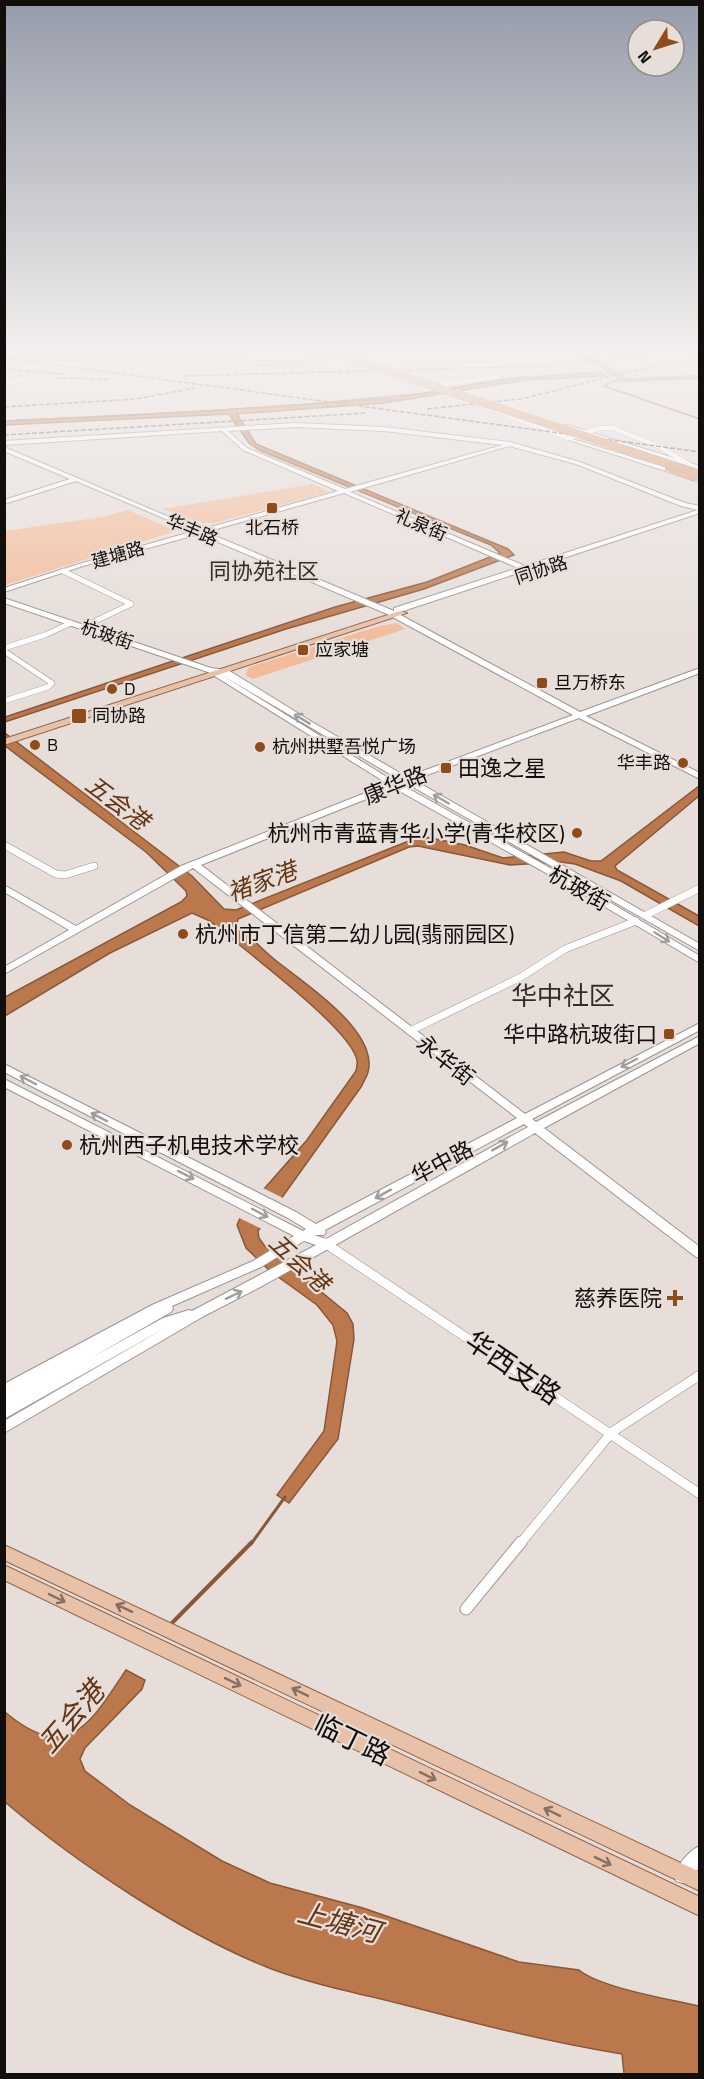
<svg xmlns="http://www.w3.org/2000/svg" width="704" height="2079" font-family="'Titillium Web','Noto Sans SC',sans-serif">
<rect width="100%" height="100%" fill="#e7ded9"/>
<!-- green -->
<path fill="#f2bc9b" d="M313 484 329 492 215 523H203L162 509Z
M128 510 176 531 5 585V531L102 517Z
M397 623 405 629 253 679 245 675 249 667 379 626Z"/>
<!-- water -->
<path fill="#bb784c" stroke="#885839" stroke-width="1.5" d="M601 372 606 376 526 380 385 403 237 414 256 444 508 549 514 555 424 589 286 629 5 722V717L335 607 427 582 500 553 491 545 259 450 249 443 229 414 5 425 4 421 191 412 396 398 502 379Z
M5 733 192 876 224 909 236 910 421 836 465 845 503 858 564 852 591 861H601L699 786V796L615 866 617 870 699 916V926L621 881 575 864 561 862 510 865 418 846 409 847 238 919 237 924C249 936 261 948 274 959 301 981 367 1023 369 1062 370 1072 365 1079 361 1087L258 1231 259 1238 264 1245 347 1313 353 1324 354 1339 338 1439 289 1503 277 1495 324 1431 337 1341 333 1325 317 1305 270 1271 246 1248 237 1225 242 1214 307 1140 356 1071C357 1067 358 1061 356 1057 345 1024 240 947 210 921L192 913 110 953 5 1016V997L181 902 187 896 186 891 146 852 5 746Z
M126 1670 145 1680 142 1689 85 1748 80 1759 85 1771 130 1805 222 1861 270 1883 363 1908 519 1962 579 1970C601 1988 669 1999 699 2006V2074H624L622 2054C547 2042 474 2023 401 2004 357 1993 311 1984 269 1968 183 1934 75 1862 5 1802V1712C68 1765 90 1724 126 1670Z"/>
<!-- pier -->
<path fill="#e7ded9" d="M261 1187 283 1198 262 1229 237 1217Z"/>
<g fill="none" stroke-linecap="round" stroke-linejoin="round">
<!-- stream-far2 -->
<path stroke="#885839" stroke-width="1.5" d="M602 374H611
M624 380 613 381 604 386 700 419
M451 389 528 376
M77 418 275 407 439 392
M4 421 71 418"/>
<!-- stream-far1 -->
<path stroke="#885839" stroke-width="3" d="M251 1544 285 1497"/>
<!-- stream -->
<path stroke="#885839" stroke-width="4" d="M172 1623 252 1542"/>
<!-- canal -->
<path stroke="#bb784c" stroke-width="4.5" d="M624 380 700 377"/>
<!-- river -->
<path fill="#bb784c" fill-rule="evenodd" d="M558 351C585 351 607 363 628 380L622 381 596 365Z"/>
<!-- street-far4 casing -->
<g stroke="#9c948f" stroke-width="5">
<path id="street-far4" d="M198 351 207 355 205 359
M539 351 553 356
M354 354 402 365H494
M4 385 20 380
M430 386 497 377 501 373
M474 402 568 438 600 428H613L660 447 690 465"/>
</g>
<!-- street-far3 casing -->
<g stroke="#9c948f" stroke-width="6">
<path id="street-far3" d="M63 571 131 604 83 627
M4 648 45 635 71 623
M4 651 52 683 48 687 4 701"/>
</g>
<!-- street-far2 casing -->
<g stroke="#9c948f" stroke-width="8">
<path id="street-far2" d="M4 845 56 874 65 875 94 866
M646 915 700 888
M410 1031 521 977 565 949 636 921"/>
</g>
<!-- street-far1 casing -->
<g stroke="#9c948f" stroke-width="10">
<path id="street-far1" d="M325 1243 700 1494
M520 1544 612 1432 700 1375"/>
</g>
<!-- street casing -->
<g stroke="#9c948f" stroke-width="13">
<path id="street" d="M466 1609 521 1542"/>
</g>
<!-- secondary casing -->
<g stroke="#9c948f" stroke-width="2">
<path id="secondary" d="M314 351H323L339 357 336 359Z
M296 423 384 427 510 442 580 462 685 503 700 506V513L400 612H395L580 712 700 668V673L586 716 700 773V779L579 718 414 780 700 944V951L406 783 402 785 584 887 700 956V963L578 891 394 788 201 865 525 1114 700 1023V1030L532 1119 536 1122 700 1036V1043L544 1128 700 1247V1258L696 1257 535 1133 264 1285 204 1316 4 1433V1421L172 1324 4 1419V1407L7 1406 4 1407V1395L7 1394 4 1395V1384L152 1305 253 1261 294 1236 4 1087V1079L303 1231 306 1229 288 1218 4 1072V1064L296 1212 316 1224 517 1118 193 868 4 974V967L69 930 4 892V885L76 926 181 866 388 784 208 672 4 603V598L211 668 228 670 312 722 407 777 573 715 387 614 199 534 83 566 4 592V588L79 564 194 531 76 481 4 504V500L70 479 4 451V447L200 530 338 491 243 450 222 431 4 445V441ZM296 427 384 431 503 445 345 489 247 448 228 431ZM509 446 576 464 681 506 698 510 525 566 350 492ZM344 493 518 568 394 608V611L206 532ZM220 674 400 780 395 782ZM524 1124 528 1127 326 1239 314 1235H324L326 1232 325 1230ZM304 1241 316 1245 192 1311 189 1310 163 1318 89 1359 171 1312 173 1309 172 1306 261 1267Z
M567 425 700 466V470L567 427Z
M566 437 700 478V482L566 439Z
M700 1846V1867L688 1881 682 1883 676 1881 674 1875C678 1865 689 1850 700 1846Z"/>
</g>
<!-- primary casing -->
<g stroke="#92674c" stroke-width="2">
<path id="primary" d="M354 351H367L301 366 74 360 4 363V359L74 356 301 362Z
M400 611 407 613 4 745V739Z
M4 1545 700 1872V1891L4 1560Z
M4 1565 700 1897V1916L4 1580Z"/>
</g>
<!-- highway casing -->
<g stroke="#92674c" stroke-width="1">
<path id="highway" d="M665 466H671L699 477 700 480 693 481 665 470Z"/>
</g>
<!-- street-far4 -->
<use href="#street-far4" stroke="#fff" stroke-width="4.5"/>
<!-- street-far3 -->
<use href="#street-far3" stroke="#fff" stroke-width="5"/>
<!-- street-far2 -->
<use href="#street-far2" stroke="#fff" stroke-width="7"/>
<!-- street-far1 -->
<use href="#street-far1" stroke="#fff" stroke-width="9"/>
<!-- street -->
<use href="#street" stroke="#fff" stroke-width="11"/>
<!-- secondary -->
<use href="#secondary" fill="#fff" fill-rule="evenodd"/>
<!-- primary -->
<use href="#primary" fill="#e7c1a8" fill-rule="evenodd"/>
<!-- highway -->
<use href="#highway" fill="#d7976e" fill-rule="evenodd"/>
<!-- rail -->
<path stroke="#5d5855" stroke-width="1.5" stroke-dasharray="5 2" stroke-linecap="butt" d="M4 358 700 452
M4 369 64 374
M184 376 545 366 670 355
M55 378 109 379
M4 407 136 399 195 388
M427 409 521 399 650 367 700 358
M4 435 367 413"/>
<!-- highway-bridge casing -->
<g stroke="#92674c" stroke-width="8" stroke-linecap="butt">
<path id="highway-bridge" d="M326 351 700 474"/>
</g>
<!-- highway-bridge -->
<use href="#highway-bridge" stroke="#d7976e" stroke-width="8"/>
</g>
<!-- one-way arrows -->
<defs><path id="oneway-shaft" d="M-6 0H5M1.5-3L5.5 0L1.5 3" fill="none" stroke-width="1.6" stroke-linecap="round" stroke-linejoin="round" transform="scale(1.5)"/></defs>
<g stroke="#a09f9e">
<use href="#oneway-shaft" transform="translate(302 719) rotate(-149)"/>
<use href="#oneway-shaft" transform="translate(441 799) rotate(-150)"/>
<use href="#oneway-shaft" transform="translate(662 937) rotate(32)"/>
<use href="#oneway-shaft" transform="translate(629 1063) rotate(152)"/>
<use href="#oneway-shaft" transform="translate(28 1080) rotate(-152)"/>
<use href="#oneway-shaft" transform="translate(99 1117) rotate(-153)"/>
<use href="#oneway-shaft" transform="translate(500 1146) rotate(-29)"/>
<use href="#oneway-shaft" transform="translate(186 1175) rotate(27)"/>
<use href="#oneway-shaft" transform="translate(383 1194) rotate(151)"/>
<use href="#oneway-shaft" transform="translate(260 1213) rotate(28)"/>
<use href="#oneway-shaft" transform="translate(234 1295) rotate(-26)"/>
</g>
<g stroke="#877062">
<use href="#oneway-shaft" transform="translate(57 1598) rotate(26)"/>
<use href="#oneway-shaft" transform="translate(124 1608) rotate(-155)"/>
<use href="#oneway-shaft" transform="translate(233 1682) rotate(26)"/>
<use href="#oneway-shaft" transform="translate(300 1692) rotate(-154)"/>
<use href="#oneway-shaft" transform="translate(428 1776) rotate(26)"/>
<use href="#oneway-shaft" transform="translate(552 1812) rotate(-154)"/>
<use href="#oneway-shaft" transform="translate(603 1861) rotate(26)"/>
</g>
<!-- sky -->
<linearGradient id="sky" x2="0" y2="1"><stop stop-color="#969caa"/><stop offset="0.55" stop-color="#f4f0ee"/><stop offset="1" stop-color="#f4f0ee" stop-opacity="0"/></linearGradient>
<rect width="704" height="642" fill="url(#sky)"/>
<!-- markers -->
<g fill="#8e4c1b" stroke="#e7ded9" stroke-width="2">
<rect x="266" y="502" width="12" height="12" rx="3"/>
<rect x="297" y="644" width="12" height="12" rx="3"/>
<rect x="536" y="677" width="12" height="12" rx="3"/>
<circle cx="112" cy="689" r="6"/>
<rect x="71" y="708" width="16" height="16" rx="3"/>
<circle cx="35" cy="745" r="6"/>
<circle cx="260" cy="747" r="6"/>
<circle cx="683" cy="763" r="6"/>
<rect x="440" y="762" width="12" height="12" rx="3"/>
<circle cx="577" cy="833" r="6"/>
<circle cx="183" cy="934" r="6"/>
<rect x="663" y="1028" width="12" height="12" rx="3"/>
<circle cx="67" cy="1145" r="6"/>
<path d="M672 1289h6v6h6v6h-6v6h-6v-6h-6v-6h6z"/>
</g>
<g text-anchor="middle" stroke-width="4.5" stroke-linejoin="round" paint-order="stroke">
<!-- far-street labels -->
<g font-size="18" fill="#110e0c" stroke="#e7ded9">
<text transform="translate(421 525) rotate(23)" y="6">礼泉街</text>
<text transform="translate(192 530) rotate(23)" y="6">华丰路</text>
<text transform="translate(118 555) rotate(-16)" y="6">建塘路</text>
<text transform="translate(541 570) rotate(-18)" y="6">同协路</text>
<text transform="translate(107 635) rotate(19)" y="6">杭玻街</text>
</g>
<!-- far-poi labels -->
<g font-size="18" fill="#110e0c" stroke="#e7ded9" text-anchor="start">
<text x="272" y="534" text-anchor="middle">北石桥</text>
<text x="315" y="656">应家塘</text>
<text x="554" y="689">旦万桥东</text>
<text x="124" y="695">D</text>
<text x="92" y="722">同协路</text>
<text x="47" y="751">B</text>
<text x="272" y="753">杭州拱墅吾悦广场</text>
<text x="671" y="769" text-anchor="end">华丰路</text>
</g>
<!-- far-quarter labels -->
<g font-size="22" fill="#332c28" stroke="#e7ded9">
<text x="264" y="579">同协苑社区</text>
</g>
<!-- poi labels -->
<g font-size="22" fill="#110e0c" stroke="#e7ded9" text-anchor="start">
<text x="458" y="776">田逸之星</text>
<text x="565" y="841" text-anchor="end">杭州市青蓝青华小学(青华校区)</text>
<text x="195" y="942">杭州市丁信第二幼儿园(翡丽园区)</text>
<text x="657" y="1042" text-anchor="end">华中路杭玻街口</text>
<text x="79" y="1153">杭州西子机电技术学校</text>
<text x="662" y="1306" text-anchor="end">慈养医院</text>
</g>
<!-- street labels -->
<g font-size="22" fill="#110e0c" stroke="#e7ded9">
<text transform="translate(395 785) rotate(-22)" y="8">康华路</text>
<text transform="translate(579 888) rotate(30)" y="8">杭玻街</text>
<text transform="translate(446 1060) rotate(38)" y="8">永华街</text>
<text transform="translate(442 1162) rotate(-28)" y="8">华中路</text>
</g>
<!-- water labels -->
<g font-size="24" font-style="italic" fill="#633514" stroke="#e7ded9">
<text transform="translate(117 803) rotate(37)" y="8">五会港</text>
<text transform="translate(262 882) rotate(-20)" y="8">褚家港</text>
<text transform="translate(299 1263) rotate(43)" y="8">五会港</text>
</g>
<!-- quarter labels -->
<g font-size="26" fill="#332c28" stroke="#e7ded9">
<text x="563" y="1005">华中社区</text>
</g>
<!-- near-street labels -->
<g font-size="27" fill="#110e0c" stroke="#e7ded9">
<text transform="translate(513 1368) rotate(34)" y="9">华西支路</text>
<text transform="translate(352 1740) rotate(26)" y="9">临丁路</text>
</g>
<!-- near-water labels -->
<g font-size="28" font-style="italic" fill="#633514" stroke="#e7ded9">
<text transform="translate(71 1717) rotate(-49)" y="10">五会港</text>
<text transform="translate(339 1922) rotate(15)" y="10">上塘河</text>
</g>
</g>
<!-- border -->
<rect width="704" height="2079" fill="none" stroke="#110e0c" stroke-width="12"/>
<!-- north arrow -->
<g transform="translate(656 48) rotate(232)"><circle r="28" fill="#e7ded9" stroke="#918b87" stroke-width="1.5"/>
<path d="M0-4.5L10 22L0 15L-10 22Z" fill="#8e4c1b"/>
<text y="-9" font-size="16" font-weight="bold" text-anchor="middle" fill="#110e0c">N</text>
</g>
</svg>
